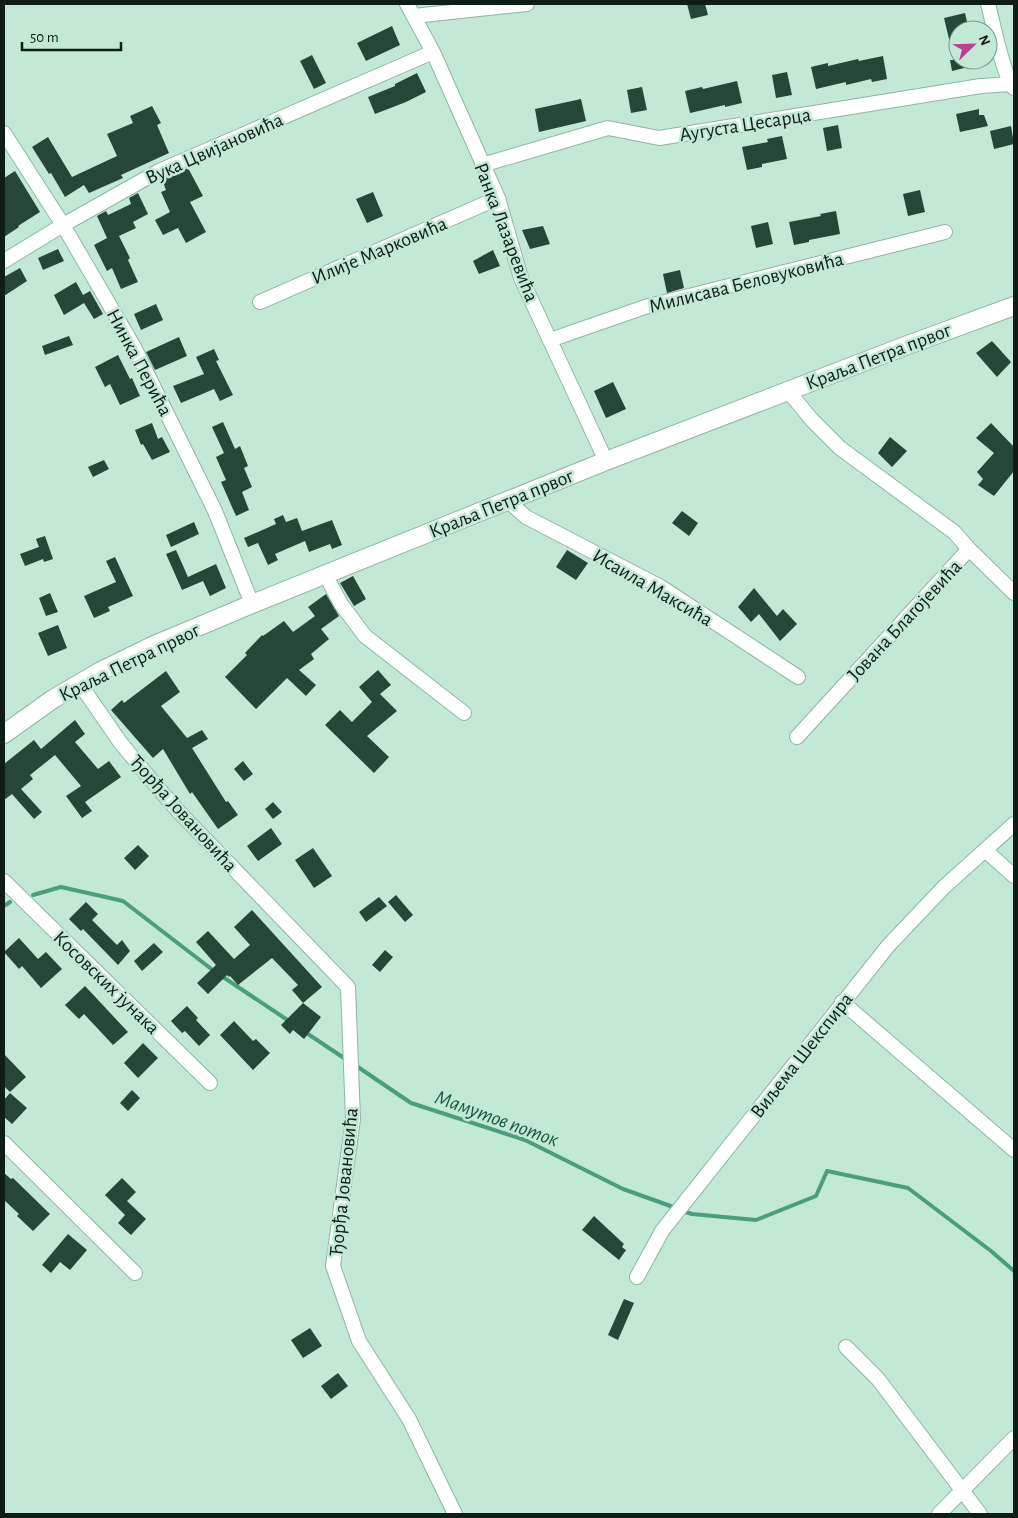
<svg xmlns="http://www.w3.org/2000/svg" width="1018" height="1518" font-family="'Alegreya Sans',sans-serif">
<rect width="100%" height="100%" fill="#c2e9d6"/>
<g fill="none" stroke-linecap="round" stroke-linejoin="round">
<!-- stream -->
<path stroke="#4a9e7c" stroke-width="4" d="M33 895 61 887 123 901 214 971
M4 906 10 902
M220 975 289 1021
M305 1032 347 1060
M355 1065 411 1103 525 1140 623 1189 676 1208
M682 1211 692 1214 756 1220 816 1196 827 1171 908 1188 991 1251 1014 1271"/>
</g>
<!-- building -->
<path fill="#244738" d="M687 4H705L708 15 691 19Z
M965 13 969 30H958V60H980L981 64 952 71 950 60H954L944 18Z
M392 26 400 45 366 61 357 43Z
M312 55 326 83 314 89 300 61Z
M883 56 887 79 872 82 871 79 846 85V82L816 89 811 67 828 63V66L858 59 859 61Z
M787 72 792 95 776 98 772 75Z
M417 73 426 92 406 102 375 114 368 97 395 86V84Z
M737 81 742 103 725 107V105L690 113 685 91 702 87 703 89Z
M642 87 647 110 631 113 627 90Z
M581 99 586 121 539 132 535 109Z
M152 106 161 123 157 125 169 153 121 175 123 178 89 193 84 185 65 197 51 173 49 174 32 147 48 137 72 177 117 156 107 134 133 123 130 116Z
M979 109V115H984L988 126 960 132 956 114Z
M838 125 842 148 827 151 823 128Z
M1011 126 1014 144 994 149 990 131Z
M782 136 787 159 762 164V167L747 170 742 147 768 142 767 139Z
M188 168 203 196 190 202 206 232 186 243 178 228 163 235 155 220 170 212 161 192 166 190 162 179Z
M15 171 40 212 18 226 19 227 4 237V178Z
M920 190 925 212 908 216 903 194Z
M373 192 383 216 367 223 356 199Z
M138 193 148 214 133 222 136 228 119 236 130 258 128 260 138 282 121 289 112 268 107 271 94 245 107 238 97 216 106 211 108 215 131 204 129 198Z
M836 211 840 234 809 240V242L794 245 789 222 821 216 820 214Z
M768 222 773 244 756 248 751 226Z
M543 226 550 244 530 249 522 230Z
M58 249 64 261 43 270 38 258Z
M493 250 500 266 479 274 473 261Z
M20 268 27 281 4 296V277Z
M680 270 684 288 667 293 663 274Z
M76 282 83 295 90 291 103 314 94 319 84 303 64 315 54 295Z
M156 304 163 320 141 330 134 314Z
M69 336 73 345 45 355 42 346Z
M179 337 187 356 155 370 146 352Z
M992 341 1011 362 997 377 976 353Z
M214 349 219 360 216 361 233 395 220 401 214 389 181 403 173 386 204 374 196 357Z
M118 355 130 379 132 378 140 396 120 405 110 384 105 387 95 367Z
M613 382 626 409 606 418 594 391Z
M223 422 235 449 240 446 248 466 244 468 252 487 242 492 249 510 236 516 221 482 226 480 216 457 224 453 212 427Z
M152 423 158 439 162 437 170 452 152 460 143 444 141 445 135 430Z
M991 423 1014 447V471L994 496 978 485 983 479 977 472 994 453 976 438Z
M890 437 907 451 892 467 878 453Z
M104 460 109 469 93 477 88 467Z
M682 511 698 523 689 536 672 523Z
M283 515 286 522 297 518 302 531 332 520 342 545 332 549 330 544 309 552 305 541 275 554 278 560 268 565 258 543 248 547 244 538 276 524 274 519Z
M194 522 199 534 171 547 166 535Z
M45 536 53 559 44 562 43 559 25 566 20 554 39 547 36 539Z
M176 550 188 577 216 564 226 588 210 596 203 581 182 590 166 554Z
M567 550 588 563 576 580 556 567Z
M115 557 133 596 108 607 110 611 94 618 84 596 116 582 106 561Z
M353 576 366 599 354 606 340 583Z
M754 588 777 616 783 609 797 624 780 641 759 614 751 622 738 607Z
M50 593 58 612 46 616 39 598Z
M326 594 339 616 321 629 329 639 311 654 314 659 299 670 316 685 306 696 287 678 256 709 225 677 247 655 245 653 262 635 263 636 284 621 293 632 315 616 308 607Z
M58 625 67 648 48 656 38 633Z
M378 670 391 685 380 694 397 711 367 736 389 757 374 773 325 725 340 710 352 722 372 702 359 687Z
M166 671 180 692 161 706 187 738 202 730 208 739 192 748 226 802 228 801 238 815 218 829 192 792 190 794 163 749 153 758 111 710 122 700 124 703Z
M75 720 85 734 75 742 98 769 109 761 121 777 85 802 92 811 82 818 66 796 81 786 55 755 30 775 33 779 21 789 42 812 34 819 12 794 4 800V764L34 740 41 749Z
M243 761 253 774 244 781 234 769Z
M273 802 282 812 273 819 265 809Z
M271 828 282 844 258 861 247 846Z
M138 845 149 856 135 870 124 858Z
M313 848 332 876 314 888 295 860Z
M396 895 413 915 405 922 388 902Z
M379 897 387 906 366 922 359 912Z
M86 902 98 914 92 920 117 945 122 940 130 951 118 965 83 929 81 931 69 919Z
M252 910 322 987 303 1003 292 990 298 985 272 958 238 985 230 976 229 977 227 975 208 994 197 983 216 965 196 942 208 931 234 959 250 945 234 927Z
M19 938 38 959 46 952 62 969 41 988 22 966 19 969 4 952Z
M154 943 163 952 142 971 134 961Z
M385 950 393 957 380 972 372 965Z
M85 986 128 1032 113 1045 84 1014 79 1019 65 1005Z
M303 1003 321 1017 304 1039 293 1030 290 1034 281 1025Z
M187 1006 198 1018 196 1020 210 1035 199 1046 185 1031 182 1033 171 1021Z
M234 1021 253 1041 256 1039 270 1053 253 1070 220 1035Z
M143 1043 158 1058 138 1078 124 1063Z
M4 1054 26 1077 10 1092 4 1086Z
M132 1090 140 1098 128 1111 120 1103Z
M10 1093 27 1108 12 1124 4 1117V1100Z
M4 1173 11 1179 13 1178 50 1214 33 1231 17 1216 19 1214 4 1200Z
M122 1178 136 1192 127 1201 146 1219 131 1235 118 1223 125 1215 105 1195Z
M594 1216 624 1244 622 1247 626 1250 619 1260 582 1230Z
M68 1234 87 1250 70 1270 60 1262 51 1273 42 1265Z
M624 1299 634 1303 618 1340 608 1335Z
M310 1328 322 1346 303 1358 291 1340Z
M338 1373 348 1386 331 1399 321 1386Z"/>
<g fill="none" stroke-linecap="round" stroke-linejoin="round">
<!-- minor casing -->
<g stroke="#8fb5a3" stroke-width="16">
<path id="minor" d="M407 4 433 52 498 198 521 278 606 461
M988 4C993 22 1003 76 1014 88
M414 16 527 4
M4 133 63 225 134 347 215 511 252 604
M482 165 608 128 659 138 981 86 1011 84
M4 261 63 225 159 171 433 52
M260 302 498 198
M550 340 645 307 945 232
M788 391 812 420 840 448 954 532 969 549 797 737
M507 500 526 517 661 587 798 677
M969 549 1014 593
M325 574 341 604 365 636 464 713
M80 684 120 742 147 775 179 812 348 987 353 1119 333 1266 359 1341 409 1419 455 1514
M985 850 1014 876
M4 881 210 1083
M842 1002 1014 1150
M4 1143 135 1273
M637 1277 662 1231 888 946 944 887 1014 824
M846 1347 878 1379 980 1514
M939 1514 1014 1438"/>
</g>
<!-- tertiary casing -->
<g stroke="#8fb5a3" stroke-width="20">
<path id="tertiary" d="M4 734 53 699 99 672 152 646 252 604 606 461 905 346 1014 306"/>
</g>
<!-- minor -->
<use href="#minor" stroke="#fff" stroke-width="14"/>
<!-- tertiary -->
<use href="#tertiary" stroke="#fff" stroke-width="18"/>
</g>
<g text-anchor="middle" stroke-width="5" stroke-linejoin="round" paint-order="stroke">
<!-- street labels -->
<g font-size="20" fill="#0e1d16" stroke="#c2e9d6">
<text transform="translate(745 124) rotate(-9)" y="7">Аугуста Цесарца</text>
<text transform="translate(214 148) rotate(-24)" y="7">Вука Цвијановића</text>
<text transform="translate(507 232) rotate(69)" y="7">Ранка Лазаревића</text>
<text transform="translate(379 250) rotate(-23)" y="7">Илије Марковића</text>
<text transform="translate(746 282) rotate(-14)" y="7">Милисава Беловуковића</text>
<text transform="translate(878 356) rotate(-21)" y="7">Краља Петра првог</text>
<text transform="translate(140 362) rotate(62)" y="7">Нинка Перића</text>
<text transform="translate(501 503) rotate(-22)" y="7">Краља Петра првог</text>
<text transform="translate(653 587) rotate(30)" y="7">Исаила Максића</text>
<text transform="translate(904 620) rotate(-47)" y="7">Јована Благојевића</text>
<text transform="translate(129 662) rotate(-26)" y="7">Краља Петра првог</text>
<text transform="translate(184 813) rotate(48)" y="7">Ђорђа Јовановића</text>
<text transform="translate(107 982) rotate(44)" y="7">Косовских јунака</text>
<text transform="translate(801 1055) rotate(-52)" y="7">Виљема Шекспира</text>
<text transform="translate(343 1182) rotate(-84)" y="7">Ђорђа Јовановића</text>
</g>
<!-- water labels -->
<g font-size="21" font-style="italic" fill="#165840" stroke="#c2e9d6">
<text transform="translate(497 1118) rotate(20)" y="7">Мамутов поток</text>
</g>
</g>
<!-- border -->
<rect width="1018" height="1518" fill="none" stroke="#0e1d16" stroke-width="10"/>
<!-- north arrow -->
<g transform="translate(973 45) rotate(67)"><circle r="24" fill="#c2e9d6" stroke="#7a9789"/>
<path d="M0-4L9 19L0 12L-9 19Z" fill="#bc4090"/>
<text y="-8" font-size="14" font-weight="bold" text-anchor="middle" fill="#0e1d16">N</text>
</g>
<!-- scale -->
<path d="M22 42v8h99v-8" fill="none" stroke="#0e1d16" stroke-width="2.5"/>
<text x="30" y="42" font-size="15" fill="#0e1d16" stroke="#c2e9d6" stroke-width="4" paint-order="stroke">50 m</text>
</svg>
